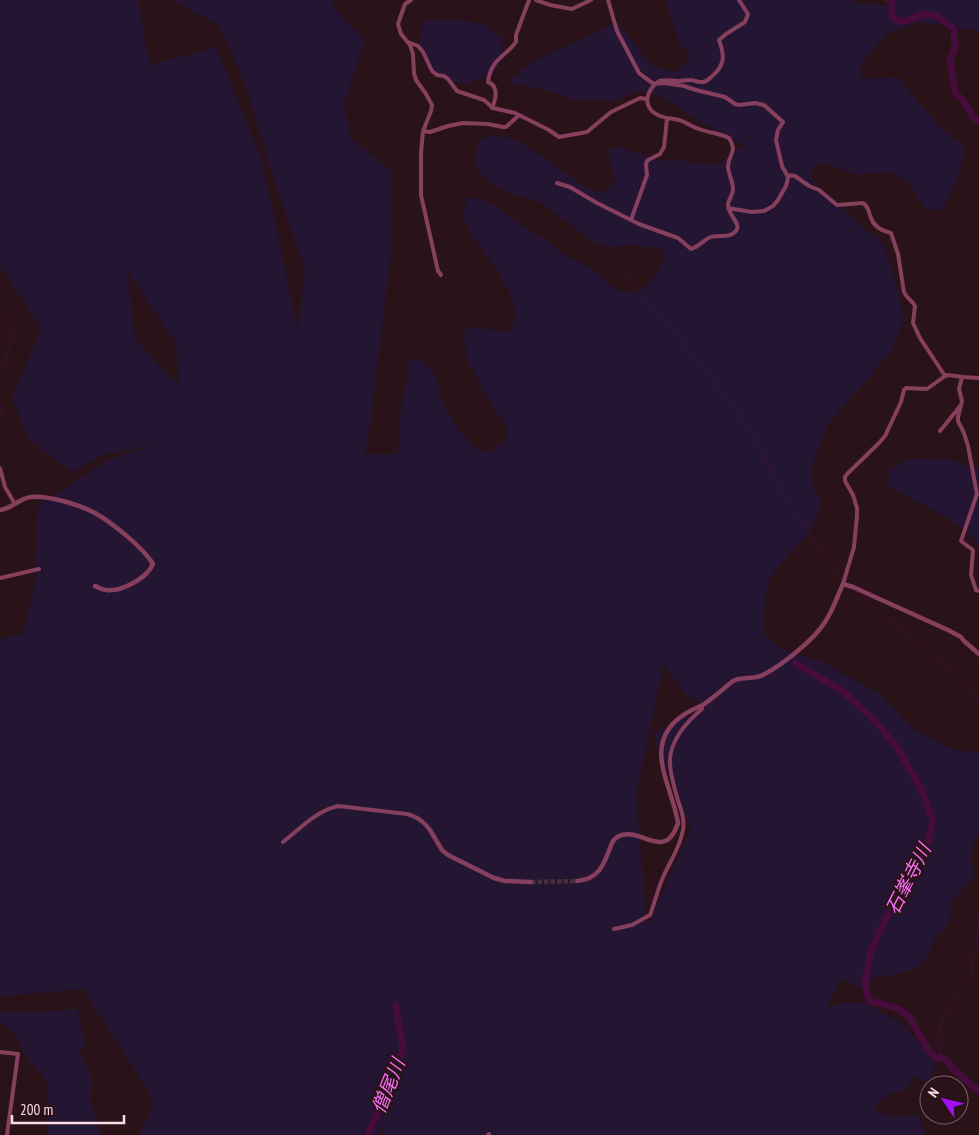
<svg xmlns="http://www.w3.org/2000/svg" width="979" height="1135" font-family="'PT Sans Narrow','Noto Sans JP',sans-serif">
<rect width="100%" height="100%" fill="#291218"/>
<!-- green -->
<path fill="#241533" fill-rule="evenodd" d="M0 0H138L150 65 216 47 262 160 298 331 305 269 273 176 245 85 220 26 172 0H334L333 6 365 40 344 104 351 138 392 172V246L369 434 365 454H396L400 443 399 423 404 391 408 376V360L418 358C426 363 432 369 437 377 439 383 438 390 440 396 443 408 471 448 482 451 488 453 492 450 497 447 503 443 508 436 507 428L483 391 472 368 467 361 466 347 464 337 466 328C474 329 482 328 489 329 494 330 498 333 504 332 508 331 511 329 513 325 527 298 477 248 466 224 462 215 463 207 469 198L471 197 478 198 499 208 517 222 556 247 564 255 587 266 605 279 617 291 637 293C645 286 678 256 656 247 653 246 647 247 644 247 639 246 634 244 629 245 615 246 609 250 595 243L542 203 507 193 481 174 476 166V150L481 140 486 137 494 136 506 137 520 142 542 156 585 187 596 192 608 190 615 181 609 157 610 149 614 147H620L660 161 680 160 698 164H720L744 145 704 124 658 95 639 91 613 101 572 99 538 88 507 83 530 63 617 22 653 67 676 72 691 57 680 43 666 3 667 0H854L855 3 891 6 897 0H979V31L919 22 887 33 867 57 859 70 863 79 898 77 917 101 942 128 964 147 961 169 944 209 934 211 926 208 918 199 909 182 891 173 879 172 861 175 852 173 822 163C816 164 813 168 811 173L813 181 821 190 849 214 859 225 875 235 883 245 890 261 902 309 903 321 891 351 880 364 872 375 839 410 828 425 821 441 811 469V478L814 490 821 500C817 529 804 538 786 558 782 562 778 566 775 570 763 589 764 612 764 634L783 650 823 662 878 693 914 730 954 750 979 752V835L976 837 970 858 975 875 952 902 949 923 936 936 923 964 901 974 877 977 859 987 841 979 826 1009 843 1002 864 1003 904 1024 936 1064 927 1083 915 1076 904 1091 888 1095 873 1109 894 1118 918 1114 926 1135H383V1126L377 1135H139L155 1102 83 989 14 995 0 997V639L24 633 35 581 38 506 108 460 149 446 102 455 73 472 47 454 28 437 12 397 29 357 42 330 0 266ZM127 270 176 344 179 385 160 367 135 338ZM664 664 684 693 706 708 652 734 691 828 647 928 636 794Z
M460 20 485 25 501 37 504 55 493 74 465 84 445 81 427 68 419 47 423 21Z
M916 458 951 460 979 469V585C979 577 979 551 978 546 970 524 909 500 888 485L890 470 902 461Z
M77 1009 86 1046 79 1052 92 1077 90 1100 101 1135H48L47 1081 28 1059 12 1030 0 1023V1013C26 1013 51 1010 77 1009Z"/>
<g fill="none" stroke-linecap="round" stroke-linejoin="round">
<!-- stream -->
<path stroke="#460d3c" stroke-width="1" d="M624 273 706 370 745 422 786 498 814 542 839 576 848 584
M0 313C4 319 10 327 11 335 12 342 4 364 0 371
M0 403 3 416
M856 591 923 648 962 679 979 703
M944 1058C941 1053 939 1049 938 1043 936 1020 959 990 972 972L970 956 976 946 979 918"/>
<!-- river -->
<path stroke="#460d3c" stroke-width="7" d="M889 0 892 2V18C902 24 912 20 922 14L937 16 954 29 955 47 950 60 955 93 964 101 973 117 979 121
M795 663 844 692 874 720 897 747 920 787 933 821 926 849 885 921 871 950 865 983 869 1001C882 1004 897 1006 907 1015 916 1023 927 1054 936 1058 939 1058 941 1058 944 1058L956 1072 979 1091
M368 1135 390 1083 403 1048 396 1006"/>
<!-- tertiary-tunnel -->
<path stroke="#493037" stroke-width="4.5" stroke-dasharray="4.5 2" stroke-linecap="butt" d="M531 882 577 881"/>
<!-- minor -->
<path stroke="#863f5c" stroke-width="4" d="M411 0 405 4 398 24 401 34 410 45 413 54 414 73 416 80 426 94 432 105 431 111 423 131 421 153V195L438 271 441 275
M536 0 550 5 572 9 591 0
M608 0 617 31 639 73 644 77 654 84 665 83 684 86 696 90 725 97 735 104 739 105 755 103 764 105 783 122 778 130 776 140 782 166 787 175 788 178 786 186 778 200 773 206 764 211 752 212 728 208
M408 42 418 46 423 52 432 71 437 75 444 76 448 79 457 91 484 100 493 108 515 113 549 130 559 137 587 132 611 112 640 98 647 99
M492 108C496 99 499 86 488 82 491 59 504 58 516 42V35L529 0
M423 131 430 132 448 126 463 123 488 124 503 127H506L519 115
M787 175 795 176 809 186 819 190 837 205 863 203C870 208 868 212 871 218 874 227 883 231 891 233L898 254 904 292C907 299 913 301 915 306L913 323 920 338 945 376
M557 183 570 187 597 203 639 224 678 238 691 249C699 247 703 240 711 237 719 234 730 239 736 231 742 224 727 214 728 204 729 199 733 194 733 189 733 181 728 174 728 166 729 153 738 153 729 138 720 133 709 133 699 129 692 127 686 122 679 120 672 118 667 119 660 116 647 111 644 100 651 89 654 85 655 83 659 81 666 79 672 81 678 81 682 81 686 80 690 80 694 80 697 82 701 82 705 83 708 80 711 77 725 66 725 56 719 40L726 34 745 22 748 14 739 0
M631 220 647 175 646 165 647 161 650 159 660 154 664 147 667 119
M961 405 958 417V421L964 433 968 446 977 494 961 541 973 550 971 575 976 590 979 591
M940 431 961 405 962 401 959 389 962 377
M0 468 5 487 15 504
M0 578 39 569
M843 584 854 547 857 516V508L853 495 845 481V477L847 474 878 444 885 436 901 402 904 390 906 388 927 389 945 376 948 375 962 377 979 378
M283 842C301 828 316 811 338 806L407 814C418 817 423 821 430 830
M614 929 632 925 650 915C655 902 658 888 664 875 671 860 680 847 683 830 685 817 680 808 677 797 674 786 670 774 670 763 669 742 686 722 702 709L701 706
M0 1052 18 1054 7 1135
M488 1135 489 1134"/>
<!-- tertiary -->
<path stroke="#863f5c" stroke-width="4.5" d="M0 510C12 509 19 498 31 497 48 495 80 505 95 513 112 523 143 547 153 564 147 578 122 592 106 590 102 590 98 587 95 586
M430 830 442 850 448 855 494 878 505 881 531 882
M577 881C598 879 603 867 610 848 612 843 613 839 619 836 641 826 665 863 678 823 675 803 665 783 662 763 658 738 670 721 692 710 696 708 699 707 703 705 713 698 723 689 733 681 742 676 753 680 763 675 782 665 814 640 825 622 833 610 837 597 843 584L853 587 948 630 961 637 964 641 979 654"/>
</g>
<g text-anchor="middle" stroke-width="5" stroke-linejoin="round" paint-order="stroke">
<!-- water labels -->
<g font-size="19" font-style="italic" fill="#f96df7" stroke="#291218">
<text transform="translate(908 879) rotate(-63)" y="7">石峯寺川</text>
<text transform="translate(388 1086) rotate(-68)" y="7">僧尾川</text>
</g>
</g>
<!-- north arrow -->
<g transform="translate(944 1100) rotate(305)"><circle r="24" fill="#291218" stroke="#7e626a"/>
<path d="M0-4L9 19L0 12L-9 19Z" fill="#a50ff5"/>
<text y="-8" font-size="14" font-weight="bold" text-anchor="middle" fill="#fedbe6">N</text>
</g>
<!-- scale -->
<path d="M12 1115v8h112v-8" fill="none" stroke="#fedbe6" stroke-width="2.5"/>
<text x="20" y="1115" font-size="15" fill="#fedbe6" stroke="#291218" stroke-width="4" paint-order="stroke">200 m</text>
</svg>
